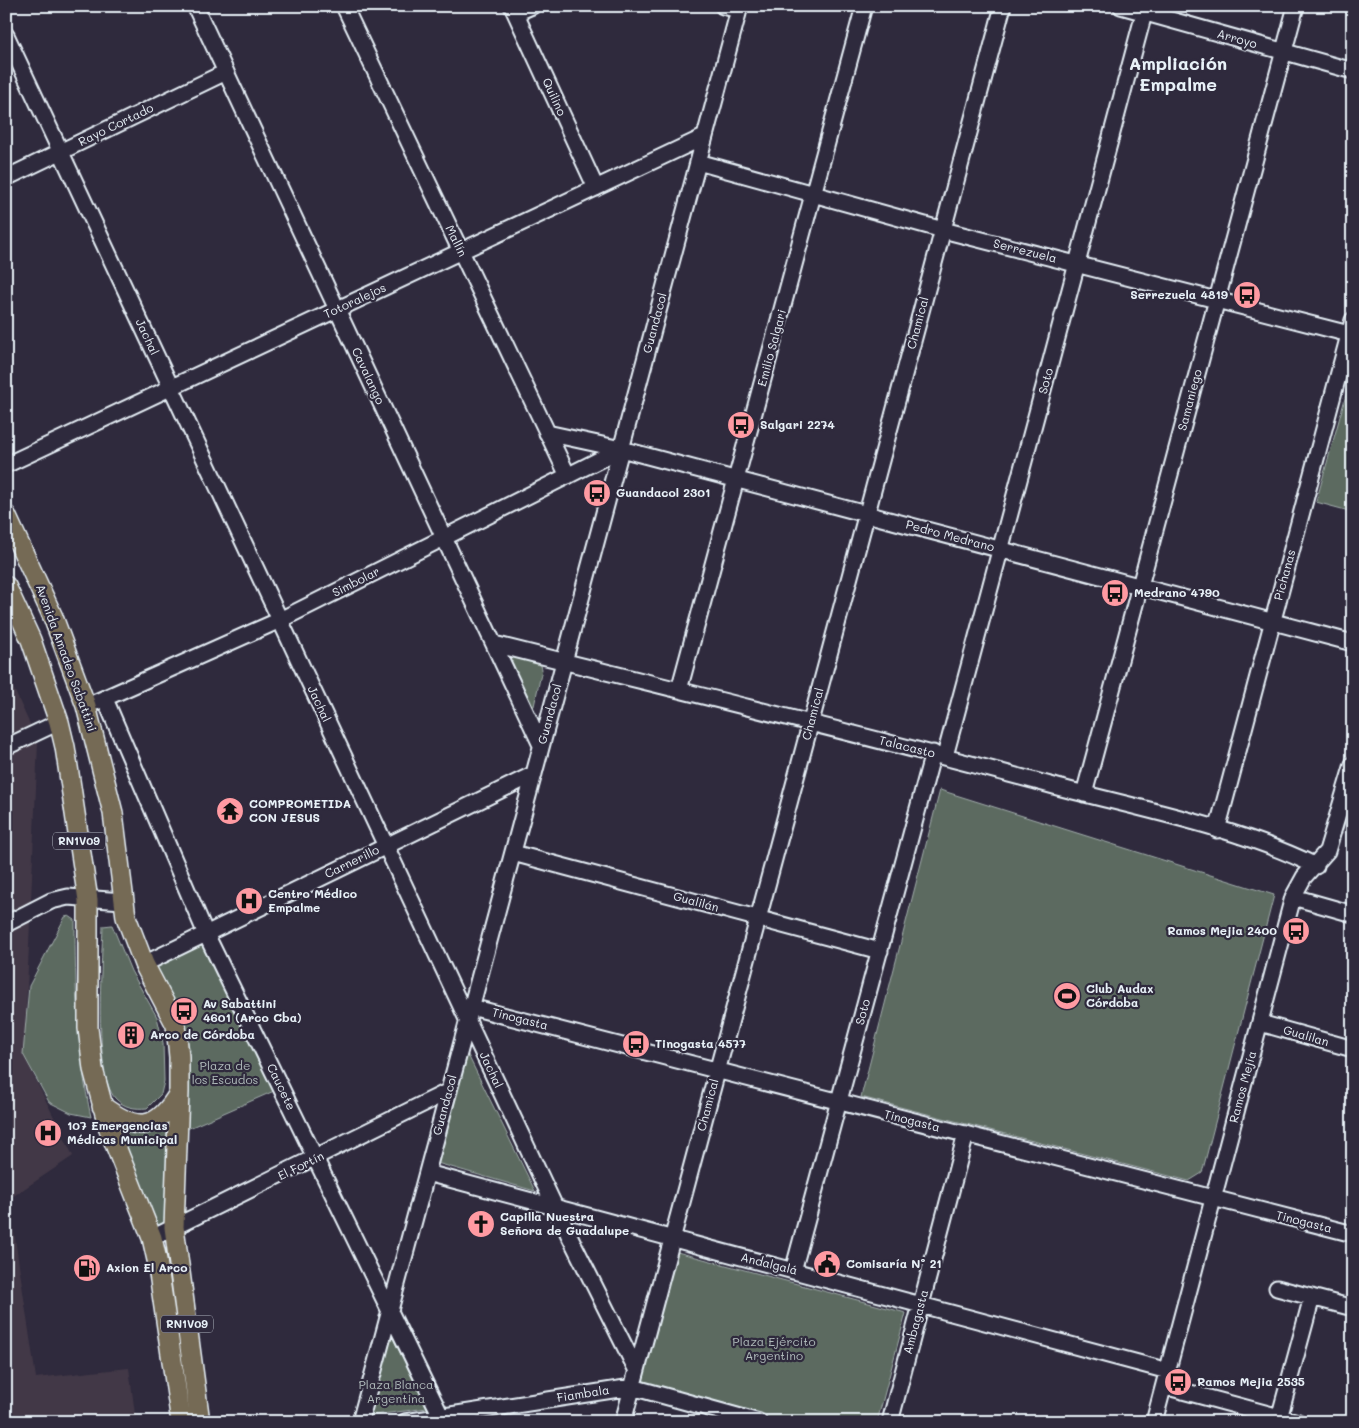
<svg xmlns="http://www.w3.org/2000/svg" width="1359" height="1428" font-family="Mali,sans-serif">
<rect width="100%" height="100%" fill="#2f2a3d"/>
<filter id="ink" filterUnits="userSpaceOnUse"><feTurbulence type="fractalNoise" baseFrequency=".02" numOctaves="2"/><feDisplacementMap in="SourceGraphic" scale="10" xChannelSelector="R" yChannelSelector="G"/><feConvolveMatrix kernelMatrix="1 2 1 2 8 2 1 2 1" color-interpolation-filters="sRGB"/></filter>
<g filter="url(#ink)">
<!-- built -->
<path fill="#433947" d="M6 672 38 742 24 1056 73 1156 9 1199 36 1378 129 1368 136 1422H6Z"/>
<!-- green -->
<path fill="#5c6a60" stroke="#a2aeac" d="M1353 370V512L1316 502Z
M514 656 540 662 542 669 534 706 530 709 507 660Z
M940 790 1274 895 1202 1173 1189 1181 861 1097Z
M69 916 75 920C75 986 77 1052 91 1117L71 1113 49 1102 23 1054 29 986 65 917Z
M112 925 131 971 157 1017 163 1043 164 1081 161 1094 147 1108C135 1109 124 1108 115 1098 93 1073 102 961 103 926Z
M202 944 274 1091 187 1129 190 1050 177 1009 155 968Z
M466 1051 535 1191 437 1163Z
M167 1125 165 1226 152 1233 145 1201 121 1133 155 1130Z
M677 1252 906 1313 877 1422H780L641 1385Z
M391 1334 427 1408 367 1416Z"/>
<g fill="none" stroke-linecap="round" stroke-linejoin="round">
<!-- minor casing -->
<g stroke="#e8f1f8" stroke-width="19">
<path id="minor" d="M195 6 541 745
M344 6 568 476
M512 6 596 188
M723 6 739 10
M1121 6 1353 71
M516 13 532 6
M6 35 555 1207 636 1369
M698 162 943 230 1353 335
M6 178 226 72
M547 433 621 449 1353 643
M6 465 704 137
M494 644C681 691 868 736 1054 786 1140 809 1237 827 1316 866
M679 690 864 6
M105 699 206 934 441 1416
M96 702 280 620 621 449
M6 747 59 722
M945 756 1146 6
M1084 794 1296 6
M1217 830 1353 320
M513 853 880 951
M1293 897 1353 914
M6 924 51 901 68 897 123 901
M144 964 534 774
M471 1007 1353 1234
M1260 1023 1353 1049
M427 1173 1168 1371
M152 1238 449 1091
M793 1271 933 753
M1277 1288 1353 1308
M1164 1386 1298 1422
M360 1422 740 6
M405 1422 632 1387 759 1422
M623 1422 1003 6
M890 1422 966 1134
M1154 1422 1293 897 1304 877 1327 851 1353 764
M1278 1422 1312 1297"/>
</g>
<!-- major casing -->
<g stroke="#e8f1f8" stroke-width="22">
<path id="major" d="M6 515 53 617 86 706 113 813 126 917 144 964 176 1025 179 1057V1092L174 1227 200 1422
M6 586 31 640 59 722 65 747 88 900V1028L93 1069 109 1129 152 1238 157 1260 181 1422
M102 1106C137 1132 156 1132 179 1093"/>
</g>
<!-- minor -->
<use href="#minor" stroke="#2f2a3d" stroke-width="15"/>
<!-- major -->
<use href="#major" stroke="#756a55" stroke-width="19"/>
</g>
</g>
<!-- icons -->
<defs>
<g id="bus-disc" transform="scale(1.4375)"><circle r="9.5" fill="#ff9aa2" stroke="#2f2a3d"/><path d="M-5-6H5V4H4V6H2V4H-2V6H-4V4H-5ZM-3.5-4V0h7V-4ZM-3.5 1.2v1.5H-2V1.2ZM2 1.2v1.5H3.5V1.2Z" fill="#111"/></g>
<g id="temple-disc" transform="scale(1.4375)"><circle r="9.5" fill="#ff9aa2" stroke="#2f2a3d"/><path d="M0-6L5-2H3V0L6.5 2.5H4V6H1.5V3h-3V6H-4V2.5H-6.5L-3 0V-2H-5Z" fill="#111"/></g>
<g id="hospital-disc" transform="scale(1.4375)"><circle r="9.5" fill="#ff9aa2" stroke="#2f2a3d"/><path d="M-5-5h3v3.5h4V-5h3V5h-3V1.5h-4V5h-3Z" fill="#111"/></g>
<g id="stadium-disc" transform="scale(1.4375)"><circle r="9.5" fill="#ff9aa2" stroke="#2f2a3d"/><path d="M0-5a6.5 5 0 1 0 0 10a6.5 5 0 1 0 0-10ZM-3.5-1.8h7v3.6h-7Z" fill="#111"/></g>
<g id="building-disc" transform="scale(1.4375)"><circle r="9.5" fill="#ff9aa2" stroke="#2f2a3d"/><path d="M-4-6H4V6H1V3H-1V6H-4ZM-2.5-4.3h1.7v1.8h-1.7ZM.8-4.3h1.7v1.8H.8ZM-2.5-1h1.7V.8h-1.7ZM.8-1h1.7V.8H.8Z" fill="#111"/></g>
<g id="church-disc" transform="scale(1.4375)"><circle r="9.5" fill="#ff9aa2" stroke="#2f2a3d"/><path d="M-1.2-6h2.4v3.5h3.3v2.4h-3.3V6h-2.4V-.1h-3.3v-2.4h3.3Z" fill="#111"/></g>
<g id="civic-disc" transform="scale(1.4375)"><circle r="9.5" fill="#ff9aa2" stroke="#2f2a3d"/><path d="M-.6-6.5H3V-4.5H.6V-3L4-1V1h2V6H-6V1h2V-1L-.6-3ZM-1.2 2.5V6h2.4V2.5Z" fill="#111"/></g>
<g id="fuel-disc" transform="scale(1.4375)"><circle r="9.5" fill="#ff9aa2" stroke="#2f2a3d"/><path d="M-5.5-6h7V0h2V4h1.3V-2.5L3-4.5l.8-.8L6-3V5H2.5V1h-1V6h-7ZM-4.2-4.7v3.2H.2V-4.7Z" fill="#111"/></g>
</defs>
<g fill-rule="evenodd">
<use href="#bus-disc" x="1247" y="295"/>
<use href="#bus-disc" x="741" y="425"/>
<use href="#bus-disc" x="597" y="493"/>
<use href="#bus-disc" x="1115" y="593"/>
<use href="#temple-disc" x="230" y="811"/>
<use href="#hospital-disc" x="249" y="901"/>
<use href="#bus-disc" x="1296" y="931"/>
<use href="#stadium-disc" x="1067" y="996"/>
<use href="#bus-disc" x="184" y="1011"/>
<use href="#building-disc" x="131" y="1035"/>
<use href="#bus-disc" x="636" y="1044"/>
<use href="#hospital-disc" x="48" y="1133"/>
<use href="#church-disc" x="481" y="1224"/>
<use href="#civic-disc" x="827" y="1264"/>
<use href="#fuel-disc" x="87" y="1268"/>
<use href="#bus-disc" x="1178" y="1382"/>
</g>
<g text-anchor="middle" stroke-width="4.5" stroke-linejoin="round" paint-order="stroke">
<!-- shield labels -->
<g fill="#2f2a3d" stroke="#b0b5c0" stroke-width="1">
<rect x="53" y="832.5" width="52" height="17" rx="4"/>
<rect x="161" y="1315.5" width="52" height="17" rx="4"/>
</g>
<g font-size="11" font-weight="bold" fill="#e8f1f8">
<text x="79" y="845">RN1V09</text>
<text x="187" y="1328">RN1V09</text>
</g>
<!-- street labels -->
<g font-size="12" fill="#e8f1f8" stroke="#2f2a3d">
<text transform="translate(1237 39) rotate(16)" y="4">Arroyo</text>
<text transform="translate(554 97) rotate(65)" y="4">Quilino</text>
<text transform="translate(116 125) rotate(-26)" y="4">Rayo Cortado</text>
<text transform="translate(456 241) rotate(64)" y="4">Mallín</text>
<text transform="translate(1025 251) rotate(14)" y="4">Serrezuela</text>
<text transform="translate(355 301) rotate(-25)" y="4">Totoralejos</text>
<text transform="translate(655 323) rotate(-75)" y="4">Guandacol</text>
<text transform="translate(918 323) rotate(-75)" y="4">Chamical</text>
<text transform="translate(147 337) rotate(65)" y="4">Jachal</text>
<text transform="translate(772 348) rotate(-75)" y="4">Emilio Salgari</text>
<text transform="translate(368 376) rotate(65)" y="4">Cavalango</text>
<text transform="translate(1046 381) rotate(-75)" y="4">Soto</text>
<text transform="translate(1190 400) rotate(-75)" y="4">Samaniego</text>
<text transform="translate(950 536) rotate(15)" y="4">Pedro Medrano</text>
<text transform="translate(1285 575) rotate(-75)" y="4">Pichanas</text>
<text transform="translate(356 582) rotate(-27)" y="4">Simbolar</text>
<text transform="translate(66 658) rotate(70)" y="4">Avenida Amadeo Sabattini</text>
<text transform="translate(319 704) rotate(65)" y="4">Jachal</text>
<text transform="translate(550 714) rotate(-75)" y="4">Guandacol</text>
<text transform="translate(813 714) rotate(-75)" y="4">Chamical</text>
<text transform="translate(907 747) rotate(14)" y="4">Talacasto</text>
<text transform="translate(352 862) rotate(-26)" y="4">Carnerillo</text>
<text transform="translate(696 902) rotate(15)" y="4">Gualilán</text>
<text transform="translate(863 1012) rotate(-75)" y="4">Soto</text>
<text transform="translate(520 1019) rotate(14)" y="4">Tinogasta</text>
<text transform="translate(1306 1036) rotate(16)" y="4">Gualilan</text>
<text transform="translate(491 1070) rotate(65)" y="4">Jachal</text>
<text transform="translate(281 1087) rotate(64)" y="4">Caucete</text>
<text transform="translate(1243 1087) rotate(-75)" y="4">Ramos Mejía</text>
<text transform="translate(445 1105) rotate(-75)" y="4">Guandacol</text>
<text transform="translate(708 1105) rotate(-75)" y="4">Chamical</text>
<text transform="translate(912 1121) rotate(14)" y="4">Tinogasta</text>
<text transform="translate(301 1166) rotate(-26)" y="4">El Fortín</text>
<text transform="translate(1304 1222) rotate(14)" y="4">Tinogasta</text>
<text transform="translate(769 1264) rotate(14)" y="4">Andalgalá</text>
<text transform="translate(916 1322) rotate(-75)" y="4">Ambagasta</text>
<text transform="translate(583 1394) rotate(-9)" y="4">Fiambala</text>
</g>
<!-- poi labels -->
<g font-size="12" font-weight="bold" fill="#e8f1f8" stroke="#2f2a3d" text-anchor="start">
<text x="1228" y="299" text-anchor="end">Serrezuela 4819</text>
<text x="760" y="429">Salgari 2274</text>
<text x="616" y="497">Guandacol 2301</text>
<text x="1134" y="597">Medrano 4790</text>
<text x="249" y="808">COMPROMETIDA<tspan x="249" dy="14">CON JESUS</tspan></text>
<text x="268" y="898">Centro Médico<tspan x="268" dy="14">Empalme</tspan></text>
<text x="1277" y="935" text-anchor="end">Ramos Mejia 2400</text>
<text x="1086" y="993">Club Audax<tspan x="1086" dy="14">Córdoba</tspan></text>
<text x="203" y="1008">Av Sabattini<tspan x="203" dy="14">4601 (Arco Cba)</tspan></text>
<text x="150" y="1039">Arco de Córdoba</text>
<text x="655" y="1048">Tinogasta 4577</text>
<text x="67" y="1130">107 Emergencias<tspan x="67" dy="14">Médicas Municipal</tspan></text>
<text x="500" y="1221">Capilla Nuestra<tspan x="500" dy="14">Señora de Guadalupe</tspan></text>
<text x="846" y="1268">Comisaría N° 21</text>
<text x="106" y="1272">Axion El Arco</text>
<text x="1197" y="1386">Ramos Mejia 2535</text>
</g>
<!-- park labels -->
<g font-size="12" fill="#b0bbbb" stroke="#2f2a3d">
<text x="225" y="1070">Plaza de<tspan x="225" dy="14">los Escudos</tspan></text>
<text x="774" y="1346">Plaza Ejército<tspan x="774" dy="14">Argentino</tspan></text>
<text x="396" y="1389">Plaza Blanca<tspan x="396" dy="14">Argentina</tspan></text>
</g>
<!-- district labels -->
<g font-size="18" font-weight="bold" fill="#e8f1f8" stroke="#2f2a3d">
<text x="1178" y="70">Ampliación<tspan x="1178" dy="21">Empalme</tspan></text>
</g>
</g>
<!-- margin -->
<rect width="1359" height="1428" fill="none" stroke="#2f2a3d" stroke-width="25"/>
<rect x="12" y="12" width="1334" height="1403" fill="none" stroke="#e8f1f8" stroke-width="2" filter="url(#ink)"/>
</svg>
